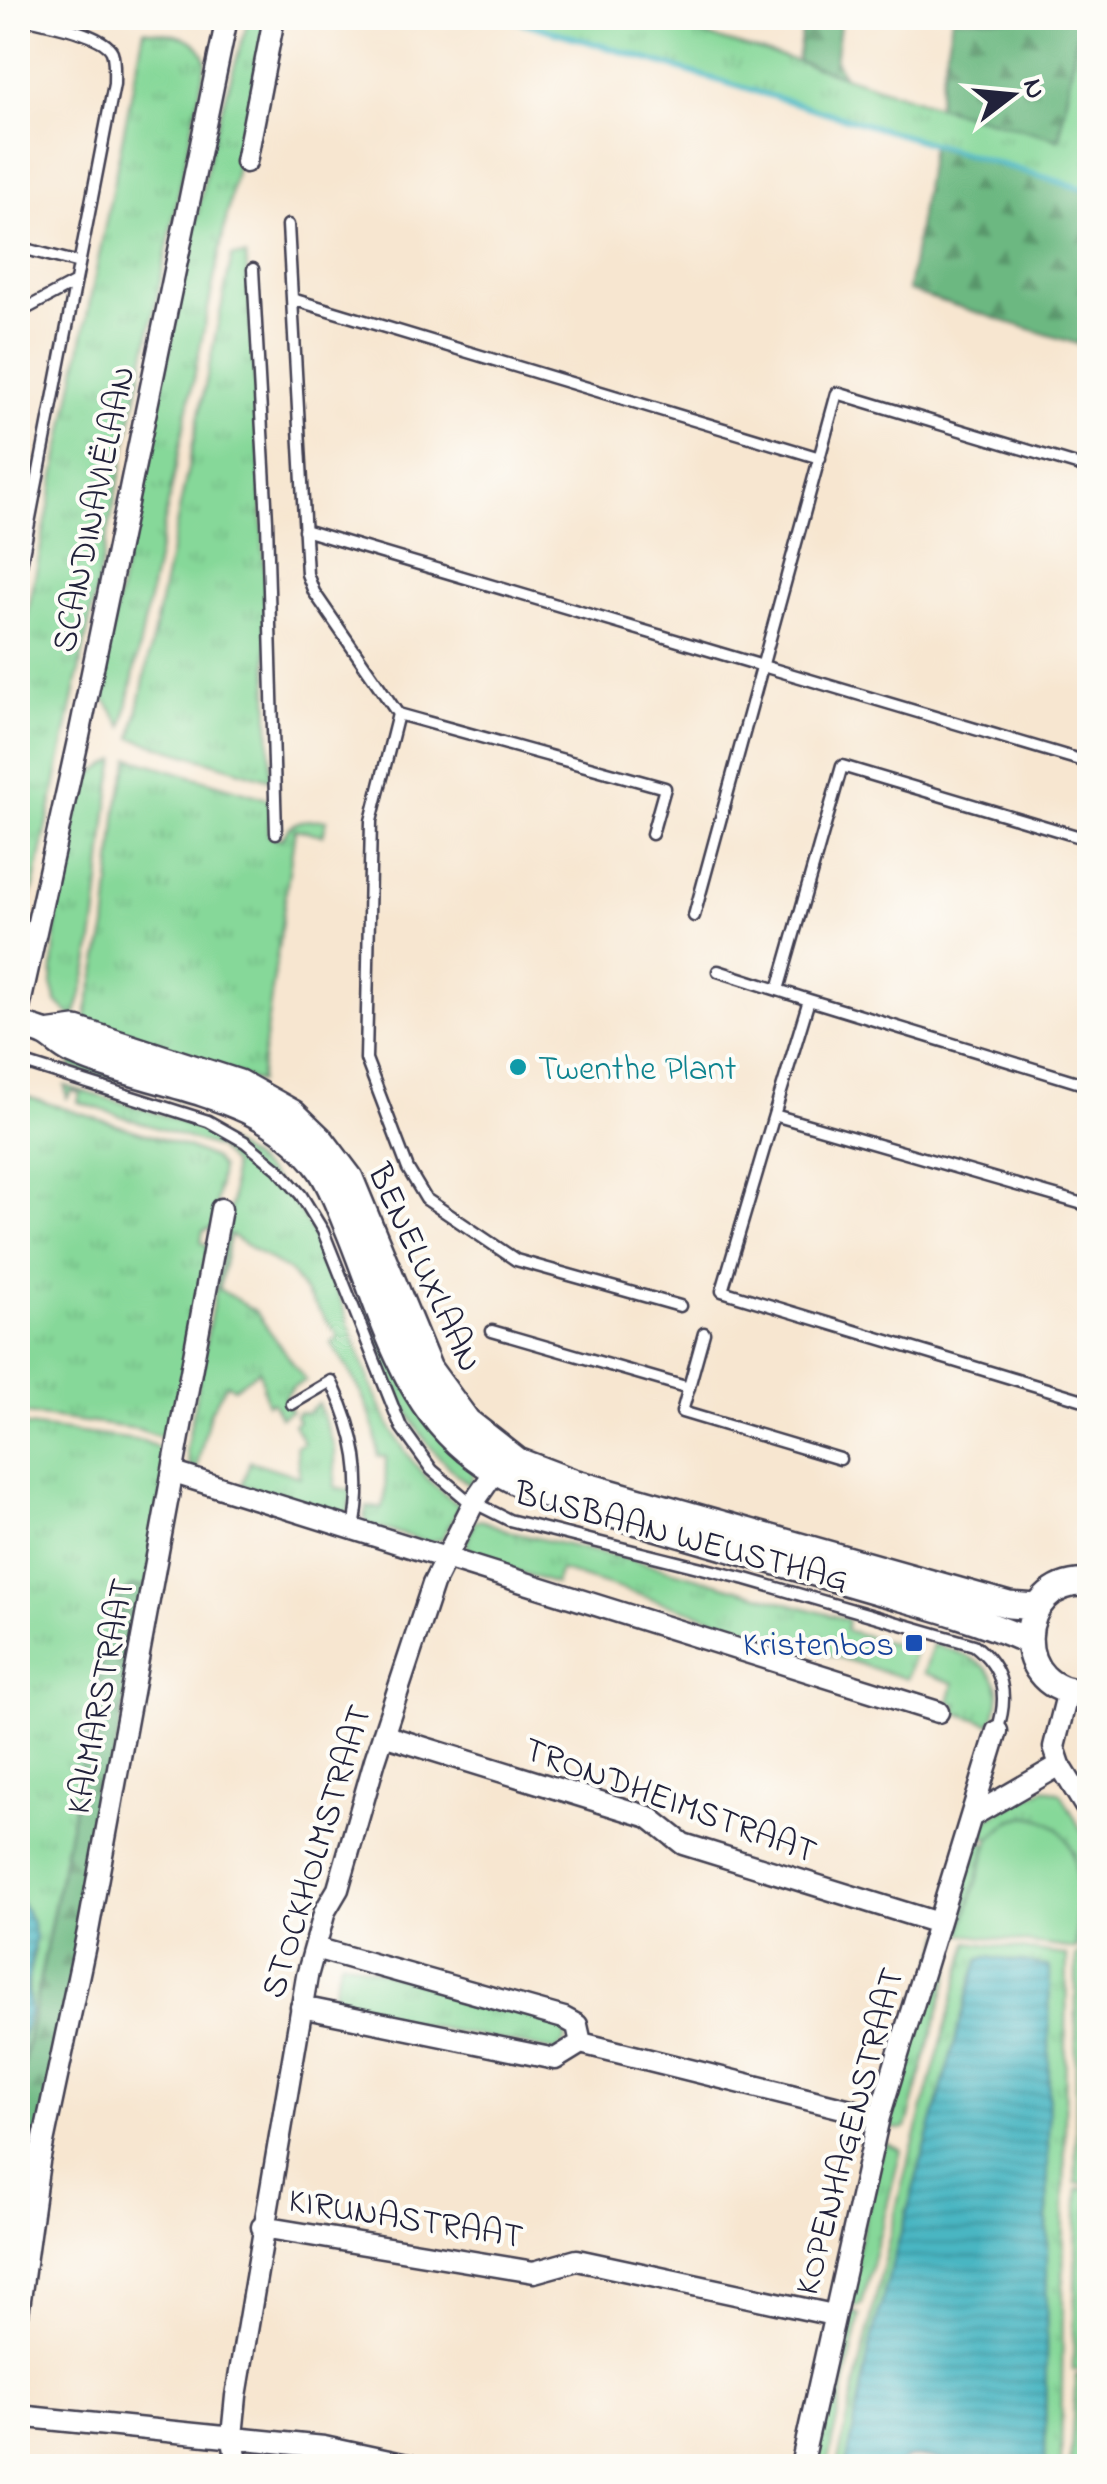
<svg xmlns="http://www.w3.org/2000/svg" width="1107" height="2484" font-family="'Indie Flower',sans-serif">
<defs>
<pattern id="grass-tufts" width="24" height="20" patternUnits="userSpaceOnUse" patternTransform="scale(2.5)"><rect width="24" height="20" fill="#86d899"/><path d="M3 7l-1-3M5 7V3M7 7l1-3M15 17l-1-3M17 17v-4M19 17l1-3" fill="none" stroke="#73b985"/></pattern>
<pattern id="forest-firs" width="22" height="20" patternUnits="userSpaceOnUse" patternTransform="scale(2.5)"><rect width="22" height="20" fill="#6cb881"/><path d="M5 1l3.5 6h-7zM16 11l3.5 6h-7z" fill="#58956b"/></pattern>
<pattern id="water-rules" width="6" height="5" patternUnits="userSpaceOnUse" patternTransform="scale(2.5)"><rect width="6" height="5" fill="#48b6c2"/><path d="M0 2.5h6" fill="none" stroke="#3c949f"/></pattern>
</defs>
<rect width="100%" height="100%" fill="#fdfcf7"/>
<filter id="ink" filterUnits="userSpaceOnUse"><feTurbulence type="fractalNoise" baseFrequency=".01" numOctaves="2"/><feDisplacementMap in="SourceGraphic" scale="20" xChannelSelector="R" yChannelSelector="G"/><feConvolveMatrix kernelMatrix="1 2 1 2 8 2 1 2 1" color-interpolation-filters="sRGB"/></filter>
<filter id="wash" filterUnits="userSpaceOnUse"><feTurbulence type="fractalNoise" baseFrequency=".0048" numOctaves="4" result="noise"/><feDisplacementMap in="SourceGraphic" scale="40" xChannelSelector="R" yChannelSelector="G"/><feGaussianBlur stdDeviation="2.25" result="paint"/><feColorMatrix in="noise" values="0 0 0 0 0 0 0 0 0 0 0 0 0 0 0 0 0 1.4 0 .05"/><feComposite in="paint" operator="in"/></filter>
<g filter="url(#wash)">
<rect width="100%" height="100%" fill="#f7e6d0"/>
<!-- grass -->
<path fill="url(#grass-tufts)" stroke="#547d6a" stroke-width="2.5" d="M249 18H267L123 727 99 690 213 138Z
M508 18H641L797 61 937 106 1059 138 1080 18H1089V191Z
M144 30C169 35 201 33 206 62L35 883 18 935V662Z
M232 256H246L261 468 271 780 132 738Z
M130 758 271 800 268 835 282 839C290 818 308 819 327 820L323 835 295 829 259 1082 84 1024 106 928 117 808Z
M116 760C97 846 104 936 74 1019L57 1002 52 984 58 897 80 781Z
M73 1057 221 1103 306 1164 474 1470 471 1486C440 1462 416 1434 401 1397L398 1398C358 1294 335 1180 231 1122 183 1095 123 1083 70 1067Z
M65 1086C126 1105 196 1118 248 1157 366 1242 337 1424 460 1506L442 1539 429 1542 368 1525 364 1516 367 1507 382 1508 385 1498 386 1457 378 1456C377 1417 353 1374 331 1343L338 1336 290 1272 230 1235 219 1289 255 1311 306 1381 294 1386 284 1398 291 1411 280 1417 272 1402 267 1404 259 1370 234 1388 227 1383 210 1412 196 1471 190 1467 186 1450 232 1199V1165L218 1148 78 1102 80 1093 72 1091 67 1098Z
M18 1094 187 1147 214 1159 221 1168 213 1228 203 1231 201 1242 208 1246 175 1442 138 1429 18 1413Z
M318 1403 335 1449V1488L352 1490 348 1512 341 1516 242 1485 250 1461 300 1477 296 1446 304 1443 294 1424 298 1421 295 1416 297 1413H308Z
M18 1425 143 1441 155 1446 168 1458 147 1587H130L115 1605 111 1617 22 2068V2037L30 2012 28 1977 34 1953 31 1920 18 1898Z
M481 1520 514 1533 641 1562 848 1620 846 1630 915 1650 907 1679 560 1570 555 1584 482 1560 471 1554 466 1543 474 1522Z
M933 1644C973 1656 1018 1673 990 1724L955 1712 958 1704 949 1702 954 1683 924 1673Z
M1045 1788 1061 1793 1085 1837 1088 1949 1076 1946 1074 1852 1026 1816 1011 1820 990 1838 978 1834 991 1816Z
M977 1838 987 1845 962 1930 958 1933 948 1929Z
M943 1933 959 1939 906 2128 902 2130 888 2127Z
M969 1942 1067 1955 1061 2466H1045L1049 1967 987 1957 979 1960 973 1977 872 2336 846 2466H837L900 2192Z
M1080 1953H1090L1089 2185 1076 2182V1956Z
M341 1960 555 2021 564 2029 566 2040 556 2051 329 2007Z
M884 2143 901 2150 862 2304 858 2307 844 2303Z
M1078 2188 1089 2189V2372L1073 2369Z
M843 2307 860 2315 827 2466H809Z
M1076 2375H1089L1087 2466H1070Z"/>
<!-- forest -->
<path fill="url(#forest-firs)" stroke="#476d5e" stroke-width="2.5" d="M804 18H841L835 61 844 76 797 61Z
M952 18H1080L1059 139 937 106Z
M931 146 1089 191 1090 341 1087 347 908 291Z
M131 1586 147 1587 18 2265V2093L111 1617 115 1605Z"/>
<!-- park -->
<path fill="#86d899" stroke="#547d6a" stroke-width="2.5" d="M1026 1816C1092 1821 1075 1901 1076 1949L961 1934 990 1838 1011 1820Z"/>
<!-- water -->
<path fill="url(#water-rules)" stroke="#356c7e" stroke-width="2.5" d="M18 1898 31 1920 35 1938 27 1986 30 2012 22 2037 18 2093Z
M987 1957 1047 1966 1050 1969 1045 2466H981L924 2458H909L895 2466H846L872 2336 973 1977 979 1960Z"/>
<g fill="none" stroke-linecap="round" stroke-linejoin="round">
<!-- stream -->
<path stroke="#48b6c2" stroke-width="6" d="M508 18 1090 191"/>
</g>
</g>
<g filter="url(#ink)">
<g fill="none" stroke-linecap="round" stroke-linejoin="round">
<!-- service casing -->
<g stroke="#423f51" stroke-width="15">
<path id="service" d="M288 225 307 574 314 592 398 714 371 821 366 1059 408 1169 426 1199 516 1260 680 1306
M18 247 79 263
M253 269 267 521 276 833
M292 299 820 458
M18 313 74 283
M304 530 1090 763
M18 580 114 84C114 75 115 60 112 52 104 33 41 22 22 18
M398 714 665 788 652 834
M694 916 837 393 1090 469
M718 971 809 1000 774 1115 1090 1206
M778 990 842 766 1090 840
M809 1000 1090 1086
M18 1061 208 1121 245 1142 278 1169 301 1195 323 1231 401 1427 432 1470 465 1498 509 1520 746 1579 974 1645C1004 1668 1009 1696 997 1731
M774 1115 722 1291 1090 1402
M492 1331 689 1388
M704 1333 682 1412 840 1459
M292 1404 331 1381 334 1387C356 1434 364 1477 354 1528"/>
</g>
<!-- minor casing -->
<g stroke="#423f51" stroke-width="25">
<path id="minor" d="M246 162 274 18
M18 1013 79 736 227 18
M174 1473 938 1712
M383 1735 649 1817 683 1844 938 1923
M1060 1765 1090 1814
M972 1816 1060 1765 1054 1747 1068 1691
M315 1948 564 2018 577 2025 581 2043
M301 2007 555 2059 581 2043
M581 2043 879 2117
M262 2227 534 2272 577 2260 833 2315
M18 2314 39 2162 88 1931 221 1209
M18 2416 324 2447 412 2466
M238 2466 232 2436 236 2396 307 1976 325 1911 338 1889 375 1760 433 1584 474 1502 503 1460
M801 2466 879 2117 997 1731"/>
</g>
<!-- tertiary casing -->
<g stroke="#423f51" stroke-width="30">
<path id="tertiary" d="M18 1025C27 1028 38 1030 46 1034 55 1039 62 1047 71 1051 154 1089 262 1088 320 1169 333 1188 340 1210 349 1231 382 1311 402 1404 476 1458 525 1495 594 1509 652 1526 724 1547 797 1568 870 1589 923 1604 977 1618 1028 1641
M46 1034 76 1030 239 1083 293 1113 322 1141 350 1178 429 1369 467 1421 518 1461 573 1482 1009 1605 1037 1607
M1090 1583C1012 1576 1006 1698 1090 1692"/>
</g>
<!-- service -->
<use href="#service" stroke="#fff" stroke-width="10"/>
<!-- minor -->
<use href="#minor" stroke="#fff" stroke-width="20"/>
<!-- tertiary -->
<use href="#tertiary" stroke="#fff" stroke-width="25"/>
</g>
</g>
<!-- markers -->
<circle fill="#0f9aa8" stroke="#fdfcf7" stroke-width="4" cx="518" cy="1067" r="10"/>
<rect fill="#1a4fb4" stroke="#fdfcf7" stroke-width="4" x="904" y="1633" width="20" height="20" rx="5"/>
<g text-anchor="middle" stroke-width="8" stroke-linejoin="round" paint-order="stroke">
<!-- street labels -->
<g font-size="35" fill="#22223b" stroke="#fdfcf7">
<text transform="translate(92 509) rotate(-78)" y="12">SCANDINAVIËLAAN</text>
<text transform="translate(426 1267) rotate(65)" y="12">BENELUXLAAN</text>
<text transform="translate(682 1535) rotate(15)" y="12">BUSBAAN WEUSTHAG</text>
<text transform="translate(99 1696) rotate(-79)" y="12">KALMARSTRAAT</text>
<text transform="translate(671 1799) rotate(20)" y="12">TRONDHEIMSTRAAT</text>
<text transform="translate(315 1851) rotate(-73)" y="12">STOCKHOLMSTRAAT</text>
<text transform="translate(848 2131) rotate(-75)" y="12">KOPENHAGENSTRAAT</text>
<text transform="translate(406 2217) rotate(9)" y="12">KIRUNASTRAAT</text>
</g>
<!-- culture labels -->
<g font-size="35" fill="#0d838f" stroke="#fdfcf7" text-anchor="start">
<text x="538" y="1079">Twenthe Plant</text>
</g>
<!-- transit labels -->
<g font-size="35" fill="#164399" stroke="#fdfcf7" text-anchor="end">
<text x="894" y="1655">Kristenbos</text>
</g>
</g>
<!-- margin -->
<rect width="1107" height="2484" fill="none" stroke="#fdfcf7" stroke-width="60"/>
<!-- north arrow -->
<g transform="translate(1012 95) rotate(74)" stroke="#fdfcf7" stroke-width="8" paint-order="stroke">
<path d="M0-8L18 38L0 25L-18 38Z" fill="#22223b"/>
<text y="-15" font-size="28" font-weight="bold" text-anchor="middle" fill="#22223b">N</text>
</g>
</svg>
